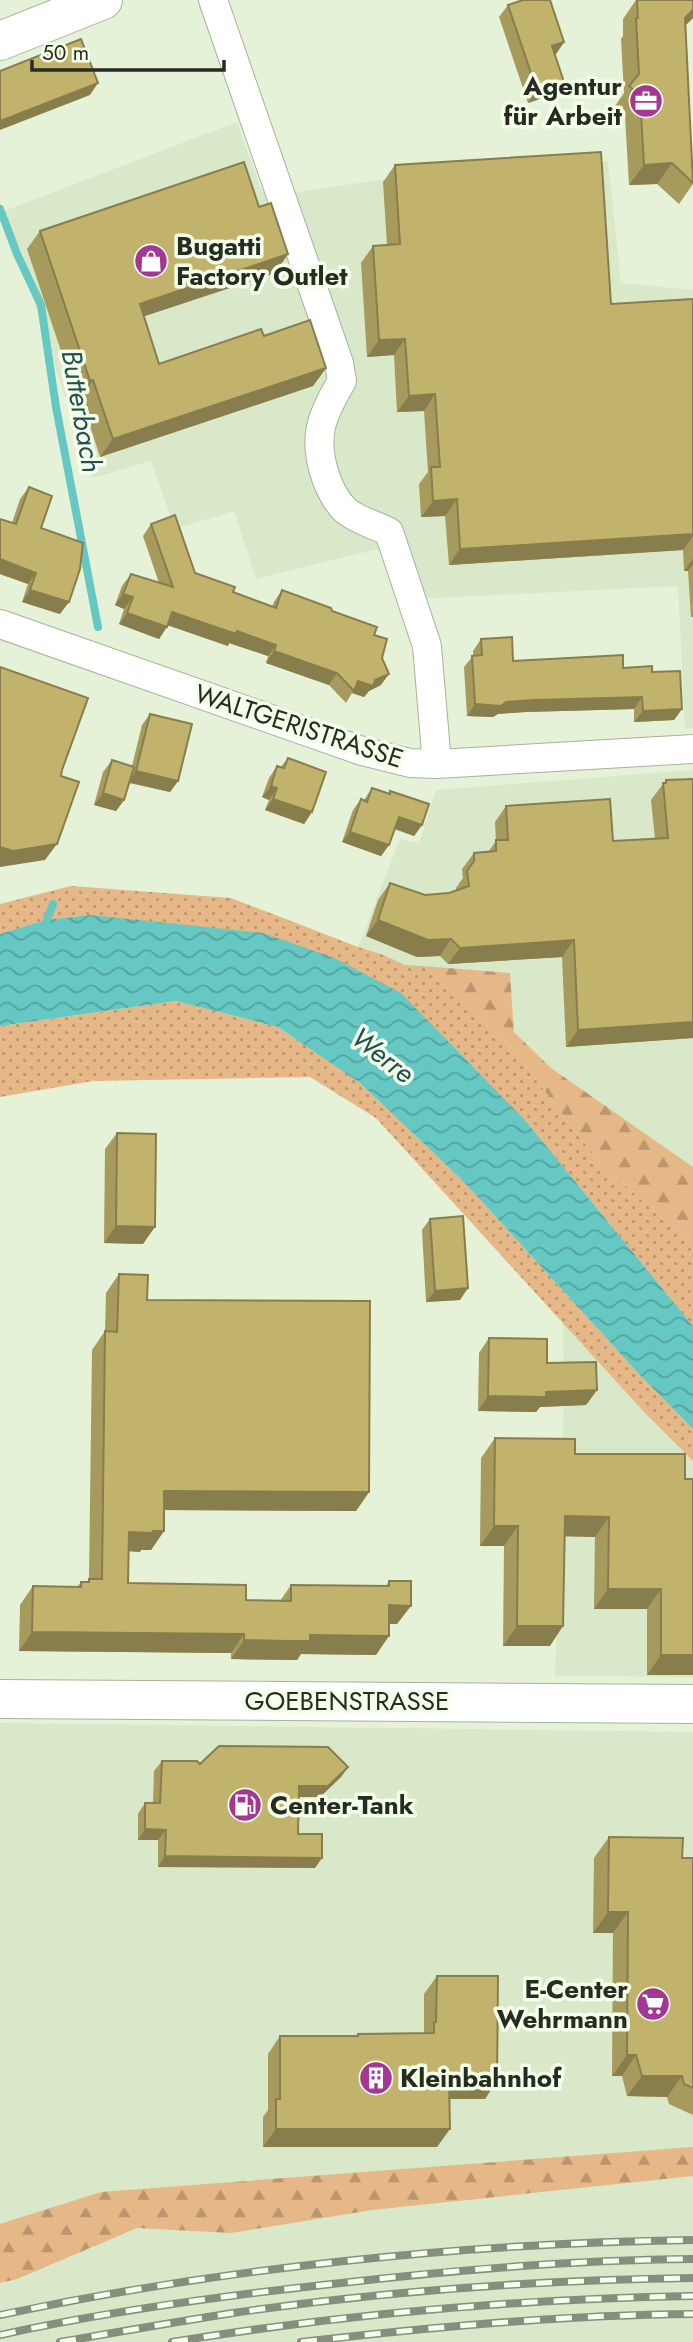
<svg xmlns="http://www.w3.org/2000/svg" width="693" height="2342" font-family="Jost,sans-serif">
<defs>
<pattern id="grass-dots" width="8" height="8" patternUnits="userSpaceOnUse" patternTransform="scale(1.75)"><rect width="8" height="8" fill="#e6b787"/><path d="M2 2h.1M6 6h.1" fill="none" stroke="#ba956e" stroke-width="1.8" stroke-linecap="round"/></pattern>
<pattern id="forest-firs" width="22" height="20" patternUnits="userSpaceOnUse" patternTransform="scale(1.75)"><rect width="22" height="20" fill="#e6b787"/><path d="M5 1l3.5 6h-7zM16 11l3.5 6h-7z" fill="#ba956e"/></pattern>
<pattern id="water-waves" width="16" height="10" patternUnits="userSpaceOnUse" patternTransform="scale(1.75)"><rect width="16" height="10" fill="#65c8c3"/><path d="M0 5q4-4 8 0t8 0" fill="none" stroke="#53a39e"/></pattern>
</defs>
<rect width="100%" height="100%" fill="#e5f2d8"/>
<!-- built -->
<path fill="#d8e8c8" d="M237 122 262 192 293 193 378 180 608 161 621 283 693 290V728L685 729 678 586 397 600 382 548 256 579 234 511 175 529 151 461 92 478 4 211Z
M693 770V1167L551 1068 514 1032 510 973 405 965 384 955 358 947 400 839 419 843 436 790Z
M563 1323 644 1412 693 1461V1677L555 1676 564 1394Z
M0 1723 693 1732V2342H0Z"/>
<!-- grass -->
<path fill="url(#grass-dots)" d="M71 886 231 898 358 947 384 955 405 965 423 966 511 1047 600 1163 670 1225 693 1242V1326L525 1120 124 920 90 915 45 920 0 934V904Z
M176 1001 278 1027 360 1083 464 1182 639 1374 693 1429V1461L644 1412 376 1118 310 1077 93 1081 0 1097V1026Z"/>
<!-- forest -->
<path fill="url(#forest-firs)" d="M423 966 510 973 514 1032 551 1068 693 1167V1242L670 1225 600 1163 511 1047Z
M693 2147V2176L372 2210 231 2233 137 2228 17 2279 0 2283V2224L101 2192Z"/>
<!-- water -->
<path fill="url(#water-waves)" d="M90 915 263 933 334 958 401 993 525 1120 693 1326V1429L639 1374 464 1182 360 1083 278 1027 176 1001 0 1026V934L45 920Z"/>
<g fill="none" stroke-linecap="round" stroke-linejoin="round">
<!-- stream -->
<path stroke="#65c8c3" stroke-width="8" d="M0 209 17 254 41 305 56 407 98 627
M43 930 53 904"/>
<!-- street casing -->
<g stroke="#a6b39a" stroke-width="30">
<path id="street" d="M213 0 339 363 342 381C321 416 312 438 326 478 330 489 337 502 345 510 356 520 376 525 389 532L427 646 437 764
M0 624 362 751 410 763 437 764 693 749"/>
</g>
<!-- secondary casing -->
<g stroke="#a6b39a" stroke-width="40">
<path id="secondary" d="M0 41 103 0
M0 1699 693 1704"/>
</g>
<!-- street -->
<use href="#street" stroke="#fff" stroke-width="28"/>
<!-- secondary -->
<use href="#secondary" stroke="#fff" stroke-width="38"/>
<!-- rail casing -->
<g stroke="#868f7d" stroke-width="8">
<path id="rail" d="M0 2315C224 2268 464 2243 693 2240
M0 2335C109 2311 221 2296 332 2284 452 2270 572 2260 693 2259
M60 2342C118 2332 175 2322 233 2313 385 2291 540 2280 693 2278
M172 2342C344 2314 518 2299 693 2296
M301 2342C432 2327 562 2315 693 2314"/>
</g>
<!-- rail -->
<use href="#rail" stroke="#f4ffea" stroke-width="5" stroke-dasharray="16" stroke-linecap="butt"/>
</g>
<!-- wall -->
<path fill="#a79a5d" d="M636 0H693V18L686 25 693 184 679 204 657 184 629 185 625 116 615 106 624 93 621 39 623 36V19Z
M508 5 564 42 556 54 554 55 564 82 556 93 528 103 499 17Z
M395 165 611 304 693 299V617H691L688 571H684L683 550 449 565 445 516 421 517 419 484 428 472 424 411 397 412 394 355 367 357 361 263 373 246 387 245 383 182Z
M259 207 288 254 275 273 144 316 159 364 264 336 326 368 313 386 100 457 81 398 77 399 27 249 40 231Z
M29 487 41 528 60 614 22 602 28 584 0 574V519L12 523 20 499Z
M151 524 195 573 233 592 272 607 274 602 282 590 332 611 374 635 382 658 381 685 369 691 364 697 352 693 346 703 329 685 266 663 268 656 229 643 228 646 168 625 159 639 119 624 124 609 115 605 122 586 131 574 159 583 143 536Z
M481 639 513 661 623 668 652 672 682 709 674 720 634 722V709L525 712 498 714 493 717 467 716 464 667 473 656V651Z
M150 714 178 781 170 792 129 783 124 800 116 811 94 805 103 772 112 760 132 766 142 725Z
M288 758 312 812 304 824 265 810 269 800 262 797 269 778 277 766 281 767Z
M693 779V1038L566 1047 562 957 448 964 440 956 417 957 366 936 378 900 390 883 425 895 449 893 456 891V888L463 878 462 869 474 853 488 852 496 841 495 822 506 806 613 841 655 839 651 800 666 780Z
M372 788 389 794 390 791 422 825 414 836 395 829 389 845 381 856 342 842 353 810 361 799 364 800Z
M117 1133 143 1244 104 1243 105 1149Z
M430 1219 460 1300 426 1302 422 1230Z
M119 1274 147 1300 369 1492 356 1511 164 1510V1531L151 1550H141L140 1552 128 1551V1583L246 1600 280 1601 291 1585 386 1586 389 1581 397 1624H389L376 1655 301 1654 297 1660H277L231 1659V1653L19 1651 20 1605 33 1586 77 1587 81 1582H87L89 1579 92 1350 105 1331 106 1293Z
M489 1338 547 1363 597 1390 586 1405 540 1407 536 1412 478 1411 479 1353Z
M495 1438 575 1454 685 1479H693V1675H647V1609H594L595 1537 564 1536 550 1646H503L504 1546H480L481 1458Z
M162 1761 200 1764 348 1767 341 1777 320 1797H299L298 1834 315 1868 158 1867V1840H138V1814L145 1803H153L154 1771Z
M609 1837 682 1858H693V2115L669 2104 667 2097 627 2096 622 2076H612L613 1933H593L594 1858Z
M437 1976 497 2080 485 2099H449L437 2147H263V2117L268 2110V2054L280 2036H357L358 2034 424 2033V1994Z"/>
<!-- shaded-wall -->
<path fill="#887d4c" d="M693 10V18L671 39 685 18Z
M564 42 556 54 544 58 552 46Z
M564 82 556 93 528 103 537 91Z
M98 83 90 95 0 130V121Z
M672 163 657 184 629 185 644 165Z
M288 254 275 273 127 322 140 304Z
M405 339 394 355 367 357 379 340Z
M326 368 313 386 100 457 113 439Z
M93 380 81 398 77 399 90 381Z
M435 394 424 411 397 412 409 396Z
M457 499 445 516 421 517 433 501Z
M693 534V536L683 550 449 565 460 549Z
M0 559 36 573 28 584 0 574Z
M693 559V564L688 571H684Z
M30 590 69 602 60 614 22 602Z
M123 594 133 597 124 609 115 605Z
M172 612 237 631 276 645 268 656 229 643 228 646 164 624Z
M127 613 167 627 159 639 119 624Z
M274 651 337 673 329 685 266 663Z
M389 674 381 685 369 691 364 697 352 693 358 681 375 680Z
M642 697 634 709 525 712 498 714 493 717 467 716 475 704 534 700Z
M682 709 674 720 634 722 643 711Z
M136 771 178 781 170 792 128 782Z
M271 786 277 788 269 800 262 797Z
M103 793 124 800 116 811 94 805Z
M273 799 312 812 304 824 265 810Z
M399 817 422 825 414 836 392 828Z
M350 832 389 845 381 856 342 842Z
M57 844 45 860 0 867V847Z
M378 920 451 939 440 956 417 957 366 936Z
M574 940 562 957 448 964 460 948Z
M693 1022V1038L566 1047 578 1030Z
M116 1226 155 1227 143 1244 104 1243Z
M468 1288 460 1300 426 1302 435 1291Z
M597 1390 586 1405 540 1407 536 1412 478 1411 488 1396 546 1392Z
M164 1491 369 1492 356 1511 151 1510Z
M565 1516 609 1517 595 1537 551 1536Z
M494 1526H518L504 1546H480Z
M164 1531 151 1550H141L140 1552 116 1550 129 1532Z
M608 1589H661L647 1609H594Z
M389 1605 411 1606 397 1624H376Z
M517 1626H563L550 1646H503Z
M32 1632 244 1634 231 1653 19 1651Z
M310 1635 389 1636 376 1655 301 1654 297 1660 231 1659 244 1640Z
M661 1655H693V1675H647Z
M348 1767 341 1777 320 1797H292L299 1786Z
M145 1829 166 1830 158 1840H138Z
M165 1856 322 1858 315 1868 158 1867Z
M608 1912H628L613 1933H593Z
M627 2055H636L622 2076H612Z
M642 2076H682L667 2097 627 2096Z
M449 2080H497L485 2099H437Z
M276 2129H450L437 2147H263Z"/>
<!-- building -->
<path fill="#c2b36c" stroke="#887d4c" stroke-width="2" d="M523 0H550L564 42 552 46 564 82 537 91 508 5Z
M637 0H693V10L685 18 693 183 672 163 644 165 640 95 629 86 639 74 636 18H638Z
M81 39 98 83 0 121V71Z
M601 152 611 304 693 299V534L460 549 457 499 433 501 431 467H440L435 394 409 396 405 339 379 340 373 246 400 244 395 165Z
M244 162 259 207 271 203 288 254 140 304 159 364 261 329 264 336 310 320 326 368 113 439 93 380 90 381 40 231Z
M29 487 52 496 41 528 83 543 80 569 69 602 30 590 36 573 0 559V519L16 524Z
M175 515 195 573 235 587 233 592 276 608 282 590 331 608 332 611 377 627 374 635 387 639 382 658 389 674 375 680 373 686 358 681 354 691 337 673 274 651 276 645 237 631 236 634 172 612 167 627 127 613 133 597 123 594 131 574 173 587 151 524Z
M512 637 513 661 623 655V668L652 666V672L680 671 682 709 643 711 642 697 534 700 506 702 501 706 475 704 472 656 482 655 481 639Z
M0 667 88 698 62 770 61 776 79 782 57 844 13 851 0 847Z
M150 714 192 724 178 781 136 771Z
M288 758 326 772 312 812 273 799 277 788 271 786 277 766 284 768Z
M112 760 134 767 124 800 103 793Z
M693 779V1022L578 1030 574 940 460 948 451 939 428 940 378 920 390 883 425 895 449 893 469 886 467 871 474 861V853L496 851V840H508L506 806 610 799 613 841 668 838 663 783H666V780Z
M372 788 390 794V791L429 804 422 825 399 817 389 845 350 832 361 799 367 802Z
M117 1133 156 1134 155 1227 116 1226Z
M463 1216 468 1288 435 1291 430 1219Z
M119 1274 148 1275 147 1300 370 1301 369 1492 164 1491V1531H153V1533L129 1532 128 1583 246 1585V1600L291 1601V1585L389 1586V1581H411V1606L389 1605V1636L310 1635V1641H290L244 1640V1634L32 1632 33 1586 81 1587V1582H89V1579H102L105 1331 117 1332Z
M489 1338 547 1339V1363L596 1362 597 1390 546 1392V1397L488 1396Z
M495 1438 575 1439V1454H685V1479H693V1655H661V1589H608L609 1517 565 1516 563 1626H517L518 1526H494Z
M219 1746 328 1747 348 1767 328 1786H299L298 1834H322V1858L165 1856 166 1830 145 1829V1803H160L162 1761H197L200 1764Z
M609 1837 683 1838 682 1858H693V2088L684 2084 682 2076H642L636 2055H627L628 1912H608Z
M437 1976H498L497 2080H449L450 2129H276V2099H280V2036H358V2034L434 2033V2022H436Z"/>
<!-- icons -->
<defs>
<g id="office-disc" transform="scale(1.75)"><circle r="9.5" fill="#a43694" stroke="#f4ffea"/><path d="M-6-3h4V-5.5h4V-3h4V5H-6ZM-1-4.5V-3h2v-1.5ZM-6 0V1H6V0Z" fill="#fff"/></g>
<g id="shop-disc" transform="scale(1.75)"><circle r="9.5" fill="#a43694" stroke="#f4ffea"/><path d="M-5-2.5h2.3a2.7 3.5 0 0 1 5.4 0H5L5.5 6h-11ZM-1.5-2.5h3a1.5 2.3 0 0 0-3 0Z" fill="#fff"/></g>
<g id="fuel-disc" transform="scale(1.75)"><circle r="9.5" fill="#a43694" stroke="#f4ffea"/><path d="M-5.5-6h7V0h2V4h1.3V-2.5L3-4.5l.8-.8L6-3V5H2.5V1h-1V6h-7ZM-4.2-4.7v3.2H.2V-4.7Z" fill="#fff"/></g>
<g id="supermarket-disc" transform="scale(1.75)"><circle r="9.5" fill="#a43694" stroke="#f4ffea"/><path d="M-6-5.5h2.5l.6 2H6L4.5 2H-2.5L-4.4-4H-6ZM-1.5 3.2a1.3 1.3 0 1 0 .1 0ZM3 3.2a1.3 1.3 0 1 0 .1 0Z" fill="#fff"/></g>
<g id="building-disc" transform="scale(1.75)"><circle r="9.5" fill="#a43694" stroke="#f4ffea"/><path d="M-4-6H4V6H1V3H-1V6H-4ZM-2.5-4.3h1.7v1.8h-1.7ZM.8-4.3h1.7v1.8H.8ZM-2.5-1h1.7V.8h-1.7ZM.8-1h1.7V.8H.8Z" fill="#fff"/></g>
</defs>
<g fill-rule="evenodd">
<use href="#office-disc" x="646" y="101"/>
<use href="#shop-disc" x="151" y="261"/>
<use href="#fuel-disc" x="245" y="1805"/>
<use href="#supermarket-disc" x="653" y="2004"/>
<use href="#building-disc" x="376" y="2078"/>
</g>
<g text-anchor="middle" stroke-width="7" stroke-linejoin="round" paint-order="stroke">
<!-- poi labels -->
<g font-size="26" font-weight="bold" fill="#272c22" stroke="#f4ffea" text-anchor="start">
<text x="622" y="95" text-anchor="end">Agentur<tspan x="622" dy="30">für Arbeit</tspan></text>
<text x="176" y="255">Bugatti<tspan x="176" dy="30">Factory Outlet</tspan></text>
<text x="270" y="1814">Center-Tank</text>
<text x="628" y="1998" text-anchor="end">E-Center<tspan x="628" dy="30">Wehrmann</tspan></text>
<text x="400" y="2087">Kleinbahnhof</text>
</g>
<!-- street labels -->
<g font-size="26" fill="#272c22" stroke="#f4ffea">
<text transform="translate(299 726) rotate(18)" y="9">WALTGERISTRASSE</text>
<text x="347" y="1710">GOEBENSTRASSE</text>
</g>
<!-- water labels -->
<g font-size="28" font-style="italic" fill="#23504e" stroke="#f4ffea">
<text transform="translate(82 411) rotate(80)" y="10">Butterbach</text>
<text transform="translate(383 1055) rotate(38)" y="10">Werre</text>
</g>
</g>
<!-- scale -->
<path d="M32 60v10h192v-10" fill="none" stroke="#272c22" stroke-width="3.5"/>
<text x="42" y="60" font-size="21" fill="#272c22" stroke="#f4ffea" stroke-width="5" paint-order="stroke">50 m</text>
</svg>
